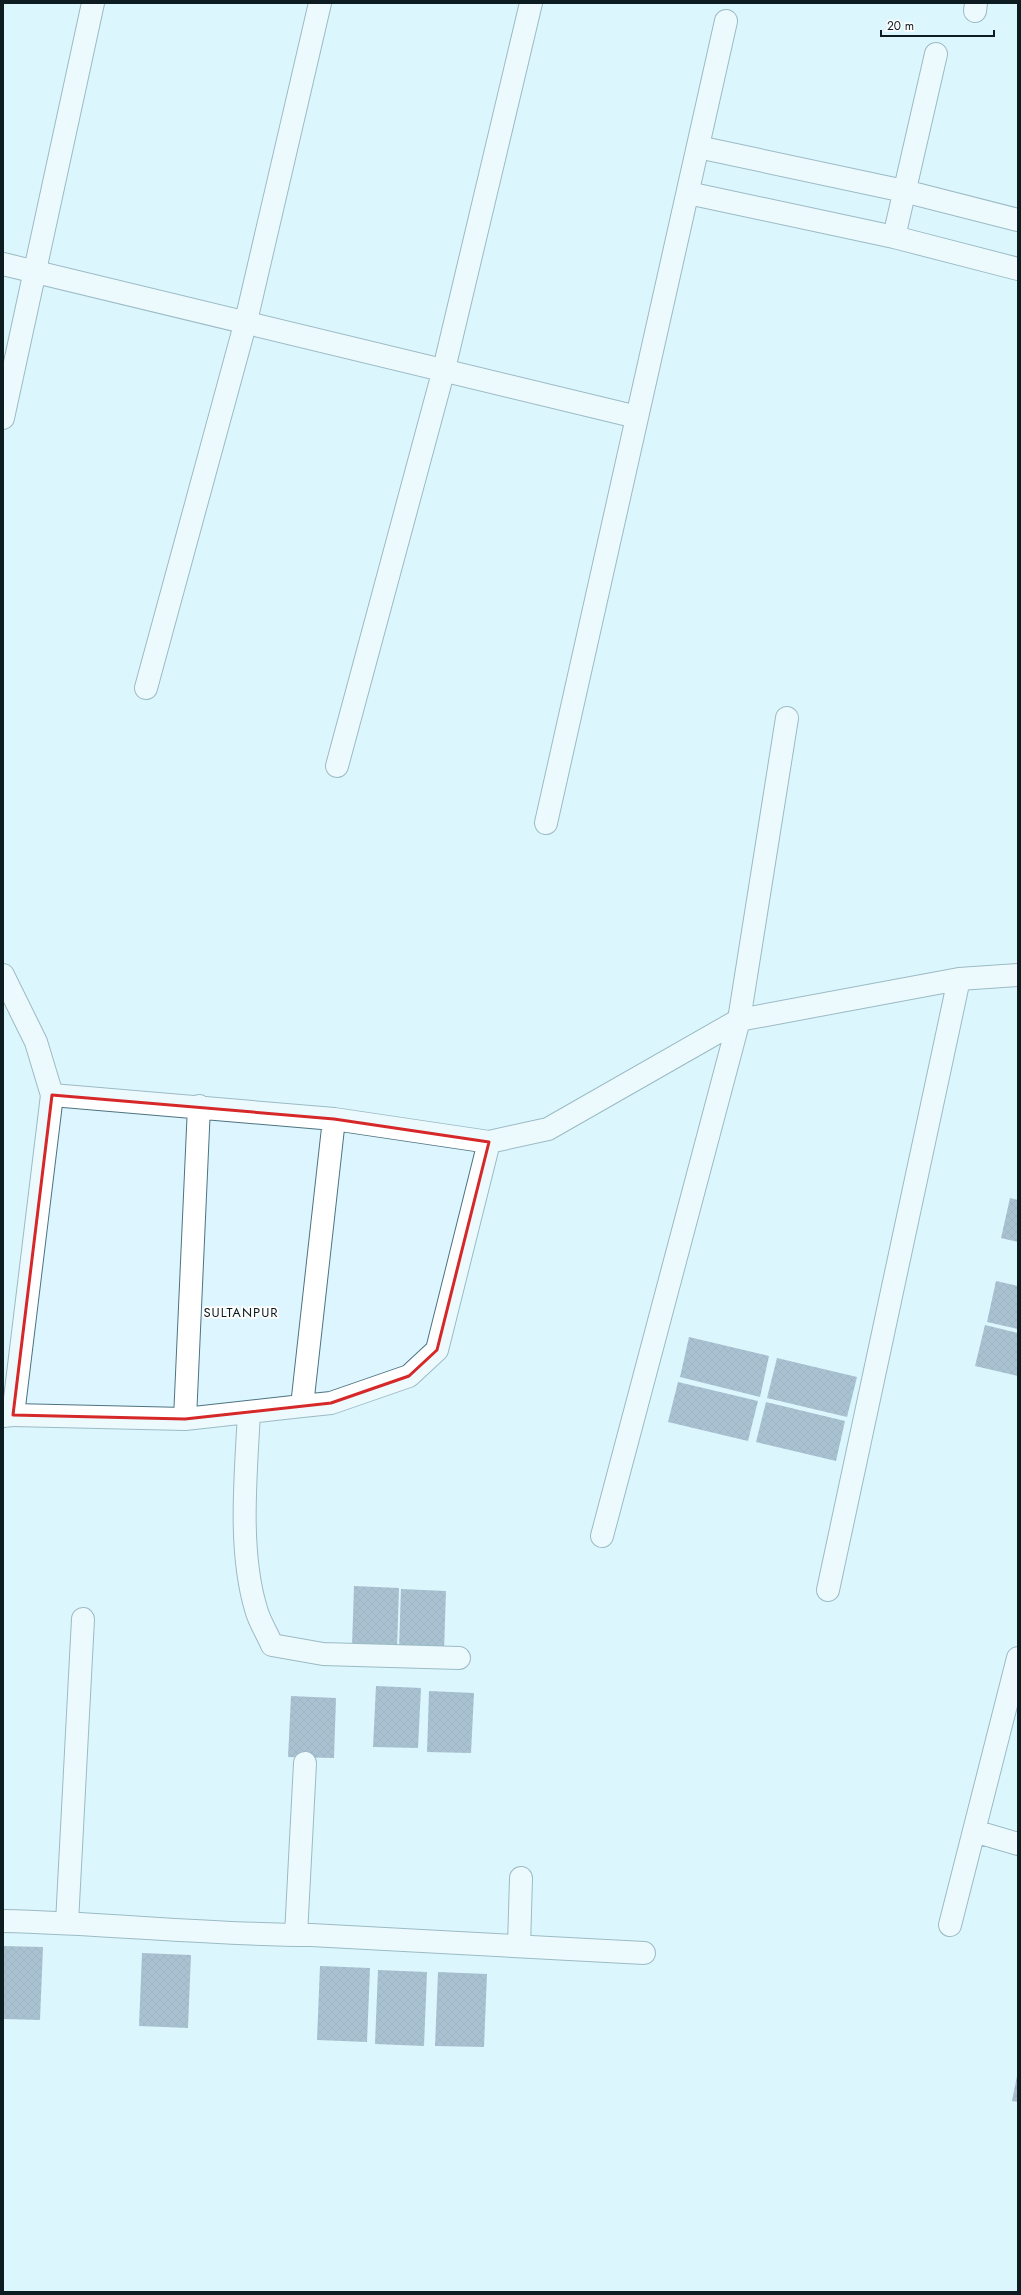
<svg xmlns="http://www.w3.org/2000/svg" width="1021" height="2295" font-family="Jost,sans-serif">
<defs>
<pattern id="building-cross-hatch" width="8" height="8" patternUnits="userSpaceOnUse"><rect width="8" height="8" fill="#68849c"/><path d="M0 0l8 8M0 8l8-8" fill="none" stroke="#546b7f"/></pattern>
</defs>
<rect width="100%" height="100%" fill="#dcf5fe"/>
<!-- building -->
<path fill="url(#building-cross-hatch)" d="M1010 1198 1018 1200V1242L1001 1238Z
M996 1281 1018 1286V1329L987 1322Z
M985 1325 1018 1333V1376L975 1366Z
M689 1337 769 1356 760 1397 680 1377Z
M777 1358 857 1377 847 1417 767 1398Z
M678 1382 758 1401 748 1441 668 1422Z
M766 1402 845 1421 836 1461 756 1442Z
M354 1586 399 1588 397 1648 352 1646Z
M401 1589 446 1591 444 1651 399 1649Z
M376 1686 421 1688 418 1748 373 1747Z
M429 1691 474 1693 471 1753 427 1752Z
M291 1696 336 1698 334 1758 288 1757Z
M3 1946 43 1947 40 2020 3 2019Z
M142 1953 191 1955 188 2028 139 2026Z
M320 1966 370 1968 367 2042 317 2040Z
M378 1970 427 1972 424 2046 375 2044Z
M438 1972 487 1974 484 2047 435 2046Z
M1017 2076H1018V2102L1012 2101Z"/>
<g fill="none" stroke-linecap="round" stroke-linejoin="round">
<!-- minor casing -->
<g stroke="#4c7380" stroke-width="24">
<path id="minor" d="M975 11 976 3
M698 147 904 191 1018 220
M688 193 894 237 1018 269
M894 237 936 54
M3 264 637 417
M3 418 93 3
M146 688 246 321 320 3
M337 766 444 369 531 3
M546 823 726 21
M52 1095 334 1119 489 1142 548 1129 739 1020 959 979 1018 975
M302 1406 331 1403 409 1376 437 1350 489 1142
M249 1412C246 1474 238 1549 256 1609 259 1621 267 1633 272 1645L323 1654 459 1658
M13 1415 185 1419 302 1406 334 1119
M185 1419 199 1106
M602 1536 739 1020 787 718
M828 1590 959 979
M974 1831 1018 1844
M3 1921C106 1923 208 1935 311 1935L644 1953
M67 1923 83 1619
M950 1925 1018 1658
M296 1935 305 1763
M519 1946 521 1878"/>
</g>
<!-- tertiary casing -->
<g stroke="#4c7380" stroke-width="24">
<path id="tertiary" d="M3 975 36 1042 52 1095 13 1415 3 1416"/>
</g>
<!-- minor -->
<use href="#minor" stroke="#fff" stroke-width="22"/>
<!-- tertiary -->
<use href="#tertiary" stroke="#fff" stroke-width="22"/>
</g>
<!-- marked area -->
<path d="M0 0H1021V2295H0ZM52 1095 334 1119 489 1142 437 1350 409 1376 331 1403 185 1419 13 1415Z" fill="#dcf5fe" fill-opacity=".55" fill-rule="evenodd"/>
<path fill="none" stroke="#d62828" stroke-width="3" stroke-linejoin="round" d="M52 1095 334 1119 489 1142 437 1350 409 1376 331 1403 185 1419 13 1415Z"/>
<g text-anchor="middle" stroke-width="4" stroke-linejoin="round" paint-order="stroke">
<!-- neighbourhood labels -->
<g font-size="13" letter-spacing="1" fill="#0c1c21" stroke="#fdfdfd">
<text x="241" y="1317">SULTANPUR</text>
</g>
</g>
<!-- border -->
<rect width="1021" height="2295" fill="none" stroke="#0c1c21" stroke-width="8"/>
<!-- scale -->
<path d="M881 30v6h113v-6" fill="none" stroke="#0c1c21" stroke-width="2"/>
<text x="887" y="30" font-size="12" fill="#0c1c21" stroke="#fdfdfd" stroke-width="3" paint-order="stroke">20 m</text>
</svg>
